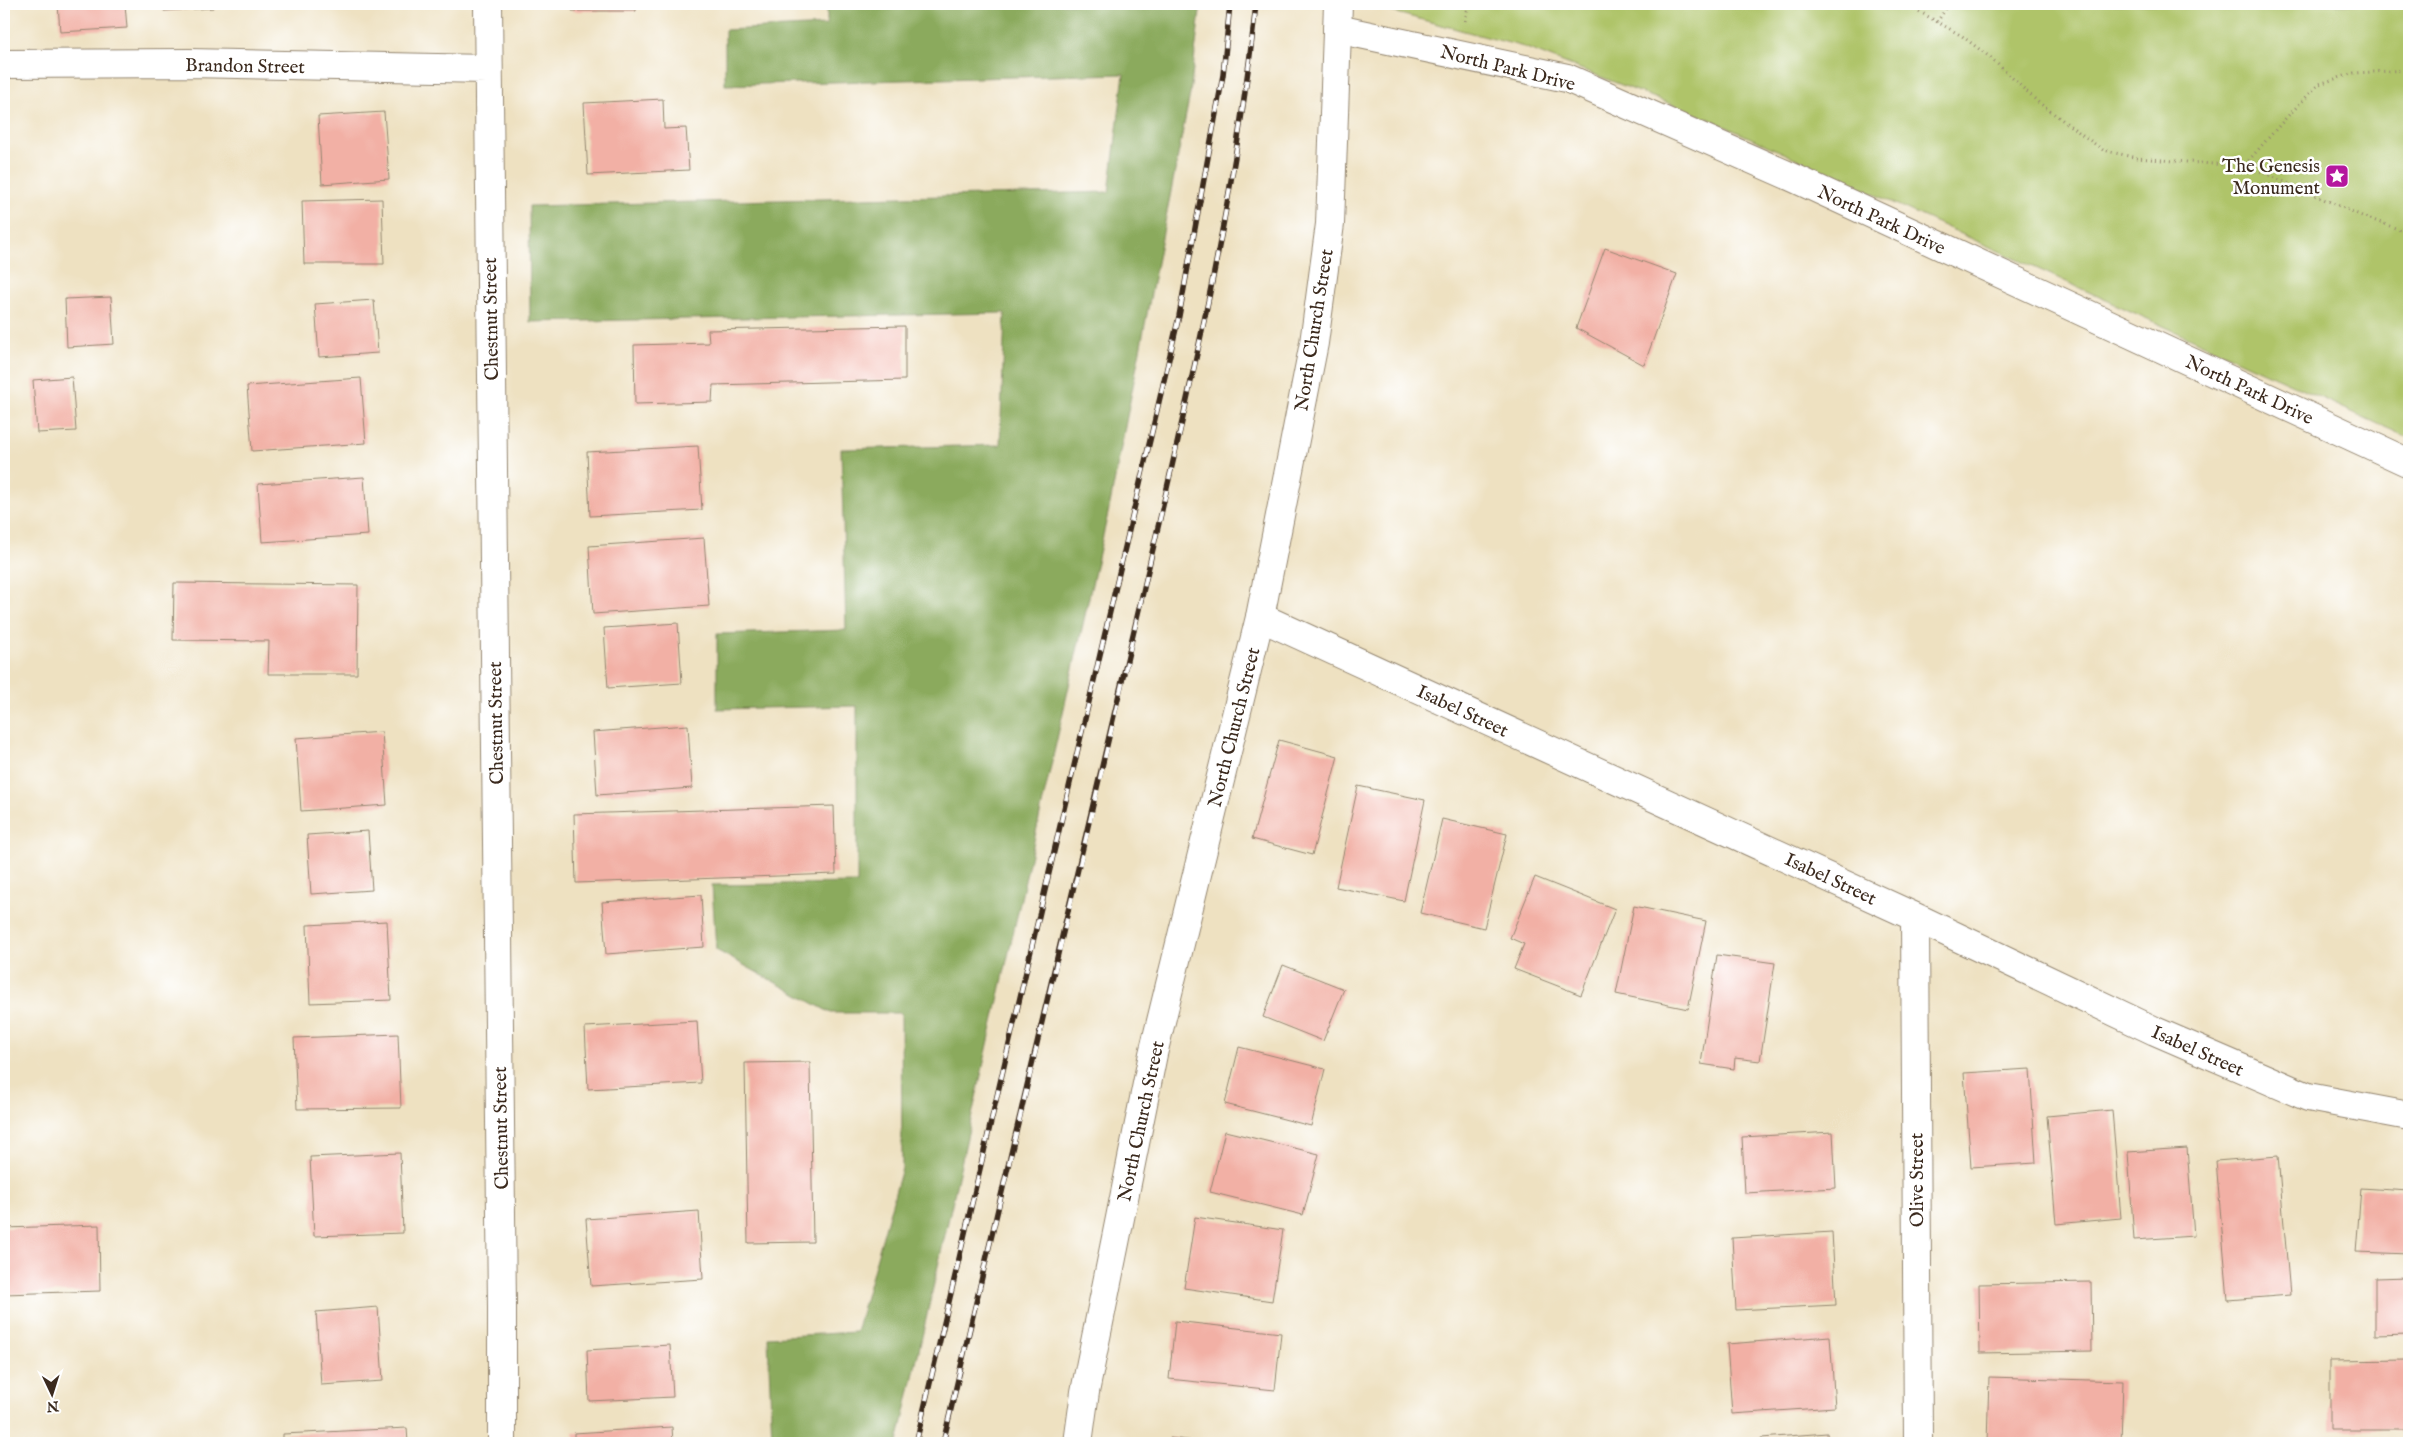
<svg xmlns="http://www.w3.org/2000/svg" width="2413" height="1447" font-family="'IM FELL English',serif">
<rect width="100%" height="100%" fill="#fff"/>
<filter id="ink" filterUnits="userSpaceOnUse"><feTurbulence type="fractalNoise" baseFrequency=".02" numOctaves="2"/><feDisplacementMap in="SourceGraphic" scale="10" xChannelSelector="R" yChannelSelector="G"/><feConvolveMatrix kernelMatrix="1 2 1 2 8 2 1 2 1" color-interpolation-filters="sRGB"/></filter>
<filter id="wash" filterUnits="userSpaceOnUse"><feTurbulence type="fractalNoise" baseFrequency=".0096" numOctaves="4" result="noise"/><feDisplacementMap in="SourceGraphic" scale="20" xChannelSelector="R" yChannelSelector="G"/><feGaussianBlur stdDeviation="1.12" result="paint"/><feColorMatrix in="noise" values="0 0 0 0 0 0 0 0 0 0 0 0 0 0 0 0 0 1.4 0 .05"/><feComposite in="paint" operator="in"/></filter>
<g filter="url(#wash)">
<rect width="100%" height="100%" fill="#eee1c1"/>
<!-- green -->
<path fill="#afc469" stroke="#757744" d="M1374 4H2409V438L1709 119 1524 47 1374 7Z"/>
<!-- forest -->
<path fill="#8baa5d" stroke="#636a3e" d="M827 4H1201L1190 94 1109 509 898 1443H772L768 1337 856 1332 902 1168 901 1013H831L716 950 712 885 857 883V706L717 709V634L846 630 841 449 1000 445 1005 313 530 322 529 206 1109 192 1124 74 725 85V30L827 25Z"/>
<g id="blocks">
<!-- building -->
<path fill="#f2b0a5" d="M58 4H125L127 28 60 32Z
M163 4H213V8L164 11Z
M572 4H636V11H572Z
M663 99 664 129 686 128 689 170 588 175 584 103Z
M384 112 389 179 322 184 318 116Z
M382 199 384 264H304L302 201Z
M1605 248 1677 274 1644 365 1576 328Z
M111 297 114 344 67 347 65 299Z
M374 300 378 353 319 357 315 304Z
M905 326V380L713 385 712 402 635 404 634 345 709 343 708 330Z
M72 377 76 431 37 433 33 380Z
M361 378 366 443 252 451 247 386Z
M698 446 702 510 590 516 587 452Z
M364 477 368 535 262 542 258 484Z
M704 538 709 606 593 614 589 546Z
M174 583 358 585 357 674H268L269 641 173 640Z
M678 623 682 683 608 688 604 628Z
M688 725 692 788 597 795 593 732Z
M382 732 387 805 301 811 296 738Z
M1279 740 1338 756 1312 855 1252 839Z
M1358 786 1425 800 1404 901 1336 887Z
M834 806 836 874 576 883 574 814Z
M1442 819 1507 834 1484 928 1420 913Z
M368 831 372 890 311 894 307 835Z
M1535 877 1615 909 1581 995 1514 969 1524 944 1510 938Z
M701 895 704 947 606 954 602 902Z
M1634 906 1706 921 1688 1009 1616 994Z
M387 921 391 1000 310 1003 307 925Z
M1717 955 1775 963 1760 1061 1735 1058 1734 1069 1701 1064Z
M1283 965 1344 989 1323 1041 1263 1017Z
M697 1021 701 1083 588 1089 585 1027Z
M398 1034 401 1108 297 1109 294 1038Z
M1239 1047 1325 1069 1311 1126 1225 1104Z
M810 1062 813 1242 748 1243 745 1063Z
M2030 1069 2036 1163 1971 1167 1964 1073Z
M2112 1110 2121 1218 2056 1224 2047 1116Z
M1225 1131 1319 1154 1303 1215 1210 1192Z
M1833 1132 1836 1188 1745 1193 1742 1137Z
M2187 1148 2194 1236 2134 1240 2128 1152Z
M400 1153 403 1233 314 1236 310 1157Z
M2278 1156 2290 1295 2228 1300 2216 1161Z
M2361 1188 2409 1191V1254L2356 1252Z
M699 1211 703 1279 591 1286 586 1219Z
M1195 1217 1283 1230 1272 1301 1184 1288Z
M99 1225 100 1291 4 1294V1228Z
M1832 1232 1836 1305 1736 1310 1732 1238Z
M2409 1277V1334L2375 1335V1278Z
M2091 1282 2092 1351 1980 1353 1979 1284Z
M378 1307 383 1381 321 1385 316 1312Z
M1175 1321 1281 1333 1275 1390 1169 1379Z
M1830 1336 1835 1407 1732 1414 1727 1344Z
M670 1345 673 1397 589 1401 587 1350Z
M2409 1360V1430H2330V1361Z
M1989 1377 2123 1381 2121 1443H1987Z
M672 1427 673 1443H574V1433Z
M407 1428 408 1443H283V1434Z
M1827 1433 1828 1443H1761V1438Z
M1170 1438 1203 1442V1443H1170Z"/>
</g>
</g>
<g filter="url(#ink)">
<use href="#blocks" fill-opacity="0" stroke="#948670" stroke-width="1"/>
<g fill="none" stroke-linecap="round" stroke-linejoin="round">
<!-- minor casing -->
<g stroke="#948670" stroke-width="30">
<path id="minor" d="M488 4 502 1307V1443
M1337 29 1567 78 1794 178 2409 463
M4 64 189 63 487 69
M1260 617 1915 917 2155 1031 2308 1097 2409 1116
M1915 917 1918 1443"/>
</g>
<!-- tertiary casing -->
<g stroke="#948670" stroke-width="30">
<path id="tertiary" d="M1078 1443 1085 1392 1153 1054 1260 617 1314 343 1330 224 1338 4"/>
</g>
<!-- path -->
<path stroke="#948670" stroke-width="3" stroke-dasharray="1 4" stroke-linecap="butt" d="M1906 4 1962 36 1991 58 2038 102 2103 150 2137 158 2225 165 2262 172 2362 216 2409 233
M1465 21 1467 11 1472 4
M1937 22 1949 4
M2242 168 2285 119 2319 84 2354 73 2409 70"/>
<!-- minor -->
<use href="#minor" stroke="#fff" stroke-width="28"/>
<!-- tertiary -->
<use href="#tertiary" stroke="#fff" stroke-width="28"/>
<!-- rail casing -->
<g stroke="#3b2a1e" stroke-width="5.5">
<path id="rail" d="M916 1443 1179 316 1223 75 1230 4
M943 1443C1009 1160 1078 877 1143 592 1188 397 1235 203 1256 4"/>
</g>
<!-- rail -->
<use href="#rail" stroke="#fff" stroke-width="4" stroke-dasharray="11" stroke-linecap="butt"/>
</g>
</g>
<!-- icons -->
<defs>
<g id="sight-square" transform="scale(1.25)"><rect x="-9" y="-9" width="18" height="18" rx="4" fill="#b5179e" stroke="#fff"/><path d="M0-6L1.8-2.2L6-1.7L2.9 1.2L3.7 5.4L0 3.3L-3.7 5.4L-2.9 1.2L-6-1.7L-1.8-2.2Z" fill="#fff"/></g>
</defs>
<g fill-rule="evenodd">
<use href="#sight-square" x="2337" y="176"/>
</g>
<g text-anchor="middle" stroke-width="5" stroke-linejoin="round" paint-order="stroke">
<!-- street labels -->
<g font-size="19" fill="#3b2a1e" stroke="#fff">
<text transform="translate(245 65) rotate(1)" y="7">Brandon Street</text>
<text transform="translate(1508 67) rotate(14)" y="7">North Park Drive</text>
<text transform="translate(1882 219) rotate(25)" y="7">North Park Drive</text>
<text transform="translate(490 319) rotate(-91)" y="7">Chestnut Street</text>
<text transform="translate(1313 330) rotate(-81)" y="7">North Church Street</text>
<text transform="translate(2250 389) rotate(25)" y="7">North Park Drive</text>
<text transform="translate(1463 710) rotate(25)" y="7">Isabel Street</text>
<text transform="translate(495 723) rotate(-91)" y="7">Chestnut Street</text>
<text transform="translate(1233 727) rotate(-76)" y="7">North Church Street</text>
<text transform="translate(1831 878) rotate(25)" y="7">Isabel Street</text>
<text transform="translate(2198 1050) rotate(24)" y="7">Isabel Street</text>
<text transform="translate(1140 1121) rotate(-78)" y="7">North Church Street</text>
<text transform="translate(500 1128) rotate(-91)" y="7">Chestnut Street</text>
<text transform="translate(1916 1180) rotate(-90)" y="7">Olive Street</text>
</g>
<!-- poi labels -->
<g font-size="19" fill="#3b2a1e" stroke="#fff" text-anchor="end">
<text x="2320" y="172">The Genesis<tspan x="2320" dy="22">Monument</tspan></text>
</g>
</g>
<!-- margin -->
<rect width="2413" height="1447" fill="none" stroke="#fff" stroke-width="20"/>
<!-- north arrow -->
<g transform="translate(52 1394) rotate(176)" stroke="#ffffff" stroke-width="4" paint-order="stroke">
<path d="M0-4L9 19L0 12L-9 19Z" fill="#3b2a1e"/>
<text y="-8" font-size="14" font-weight="bold" text-anchor="middle" fill="#3b2a1e">N</text>
</g>
</svg>
